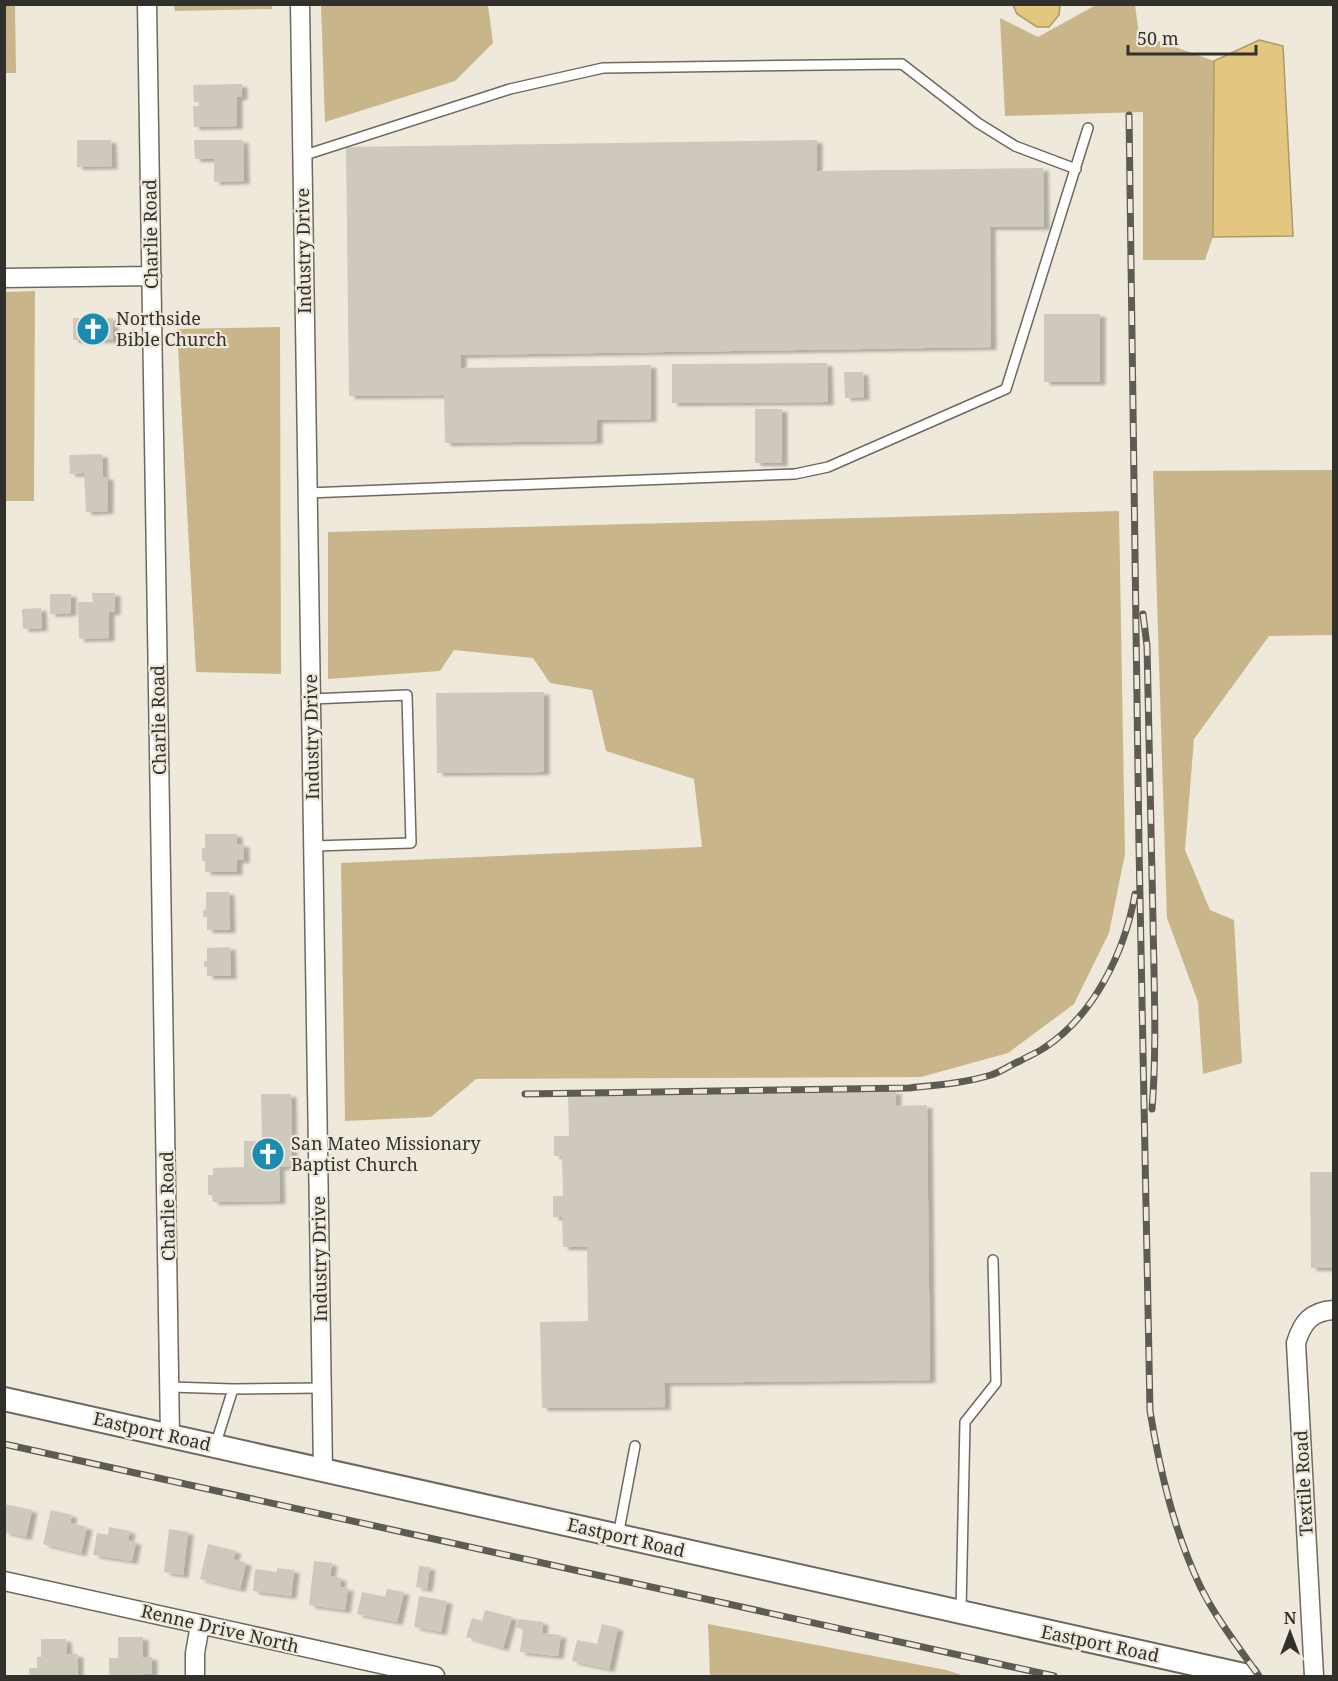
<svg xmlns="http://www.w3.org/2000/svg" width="1338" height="1681" font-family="'Noto Serif',serif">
<defs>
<filter id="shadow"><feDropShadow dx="5.5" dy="3" stdDeviation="1.5" flood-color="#0004"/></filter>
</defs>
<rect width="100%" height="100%" fill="#efe9dc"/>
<!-- green -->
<path fill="#c8b589" d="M5 4 15 5 16 73H5Z
M272 5V9L175 11 174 5Z
M321 5H488L493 43 455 81 325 122Z
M1096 5H1135L1139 34 1214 61 1213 237 1205 260H1143V112L1005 116 1000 18 1038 37Z
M35 291 34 501H5V292Z
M280 327 281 674 196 672 177 329Z
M1333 470V635L1269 636 1194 739 1185 850 1210 910 1234 920 1242 1063 1203 1074 1198 1002 1167 918 1153 471Z
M1119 511 1125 854 1109 933 1074 1004 1008 1053 921 1077 476 1079 431 1117 345 1121 341 863 702 847 694 779 606 751 592 690 550 683 533 658 454 650 440 671 328 679V532Z
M708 1624 946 1670 965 1676H710Z"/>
<!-- water -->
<path fill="#e3c67f" stroke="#ae9966" stroke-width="1.5" d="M1013 5H1060L1059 15 1049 27H1037L1017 14Z
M1259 40 1283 46 1293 236 1213 237 1214 61Z"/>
<!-- building -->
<path fill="#cec9bc" filter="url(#shadow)" d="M242 84V97H237V126L194 127 193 106H199V102H194L193 85Z
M77 140H111L112 166 77 167Z
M194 140H243L244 181 214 182V159H195Z
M817 140V171L1043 168 1044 227H990L991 347 461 355V368L651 365V419L597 420V441L445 443 444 395 349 396 346 147Z
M1044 314H1100V382H1044Z
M73 318H113V340H73Z
M827 363 828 402 672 403V364Z
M844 372H863L864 397 845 398Z
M755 409H782V463H755Z
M102 454 103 477H108V511L86 512 84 473 70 474 69 455Z
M92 593H115V612H109V638L79 639 78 602H93Z
M50 594H71V613L50 614Z
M41 608 42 628 23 629 22 609Z
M544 692V772L437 773 436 693Z
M205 834H237V844H244V860H237V872H205V861H202V848H205Z
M206 892H229L230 930H207V917H203V910H206Z
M230 947 231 976H207V967H204V961H207V948Z
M896 1091V1106L927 1105 930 1380 665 1383V1407L542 1408 540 1322 588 1321 587 1247H563L562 1217H553V1196H563L562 1156H554V1136H569L568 1095Z
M261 1094H291L292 1167H279L280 1201 213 1202 212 1195H208V1175H213V1168L244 1167V1141H262Z
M1310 1172H1334V1268H1311Z
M4 1504 32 1510 26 1537 4 1532Z
M51 1510 72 1515 70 1523 87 1527 81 1553 43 1544Z
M109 1527 130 1531 128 1540 136 1542 132 1561 93 1555 97 1533 108 1535Z
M169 1529 188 1532 183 1575 164 1572Z
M208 1544 236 1551 233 1559 246 1563 240 1589 200 1579Z
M314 1561 332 1563 330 1576 341 1578 340 1587 348 1588 345 1610 309 1605Z
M419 1566 430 1567 427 1589 416 1587Z
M277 1568 294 1570 291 1596 253 1591 255 1569 277 1572Z
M387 1589 404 1592 397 1622 357 1614 362 1592 385 1597Z
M419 1596 447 1601 441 1632 414 1627Z
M485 1610 512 1617 503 1648 466 1637 472 1618 482 1621Z
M518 1619 543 1622 542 1633 561 1635 558 1656 520 1652 523 1629 517 1628Z
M602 1624 618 1628 609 1669 572 1661 577 1640 597 1644Z
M118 1637H143V1657H152V1674H143V1676H109V1658H118Z
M41 1639H66L67 1654H78V1676H29V1668H37V1657H41Z"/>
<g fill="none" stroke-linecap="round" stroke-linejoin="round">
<!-- service casing -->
<g stroke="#6e695e" stroke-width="12">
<path id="service" d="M302 156 510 89 603 68 902 64 978 123 1015 146 1076 169
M308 493 795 474 828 467 1006 389 1088 128
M311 699 407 695 411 843 314 846
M171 1387 233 1389 322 1388
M215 1446 233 1389
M618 1536 635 1446
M961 1611 965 1422 996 1383 993 1260"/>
</g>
<!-- minor casing -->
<g stroke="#6e695e" stroke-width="21">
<path id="minor" d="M147 4 170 1436
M300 4 323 1470
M4 278 152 276
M4 1581 435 1676
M195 1676V1653L200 1625
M1314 1676 1296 1343C1302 1323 1311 1311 1334 1310"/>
</g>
<!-- tertiary casing -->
<g stroke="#6e695e" stroke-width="26">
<path id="tertiary" d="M4 1399 1248 1676"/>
</g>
<!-- service -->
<use href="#service" stroke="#fff" stroke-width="9"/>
<!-- minor -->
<use href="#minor" stroke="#fff" stroke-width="18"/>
<!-- tertiary -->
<use href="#tertiary" stroke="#fff" stroke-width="22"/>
<!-- rail casing -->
<g stroke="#5e5b54" stroke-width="7">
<path id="rail" d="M1129 115 1139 846 1150 1411C1160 1471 1174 1532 1201 1588 1216 1618 1239 1648 1259 1676
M1143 614 1147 646C1149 738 1151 830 1153 921 1154 983 1157 1047 1152 1109
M525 1094 909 1088C936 1085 965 1083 991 1075 1001 1072 1010 1065 1020 1061 1028 1056 1037 1053 1044 1048 1094 1016 1125 951 1135 894
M4 1444 1054 1676"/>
</g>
<!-- rail -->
<use href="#rail" stroke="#efe9dc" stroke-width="4.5" stroke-dasharray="14" stroke-linecap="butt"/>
</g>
<!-- icons -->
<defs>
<g id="church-disc" transform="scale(1.725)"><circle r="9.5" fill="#1b8bb0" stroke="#efe9dc"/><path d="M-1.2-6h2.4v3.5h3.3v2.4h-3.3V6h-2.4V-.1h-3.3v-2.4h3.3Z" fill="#fff"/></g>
</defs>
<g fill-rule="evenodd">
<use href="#church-disc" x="93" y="329"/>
<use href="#church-disc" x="268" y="1154"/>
</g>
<g text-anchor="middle" stroke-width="4.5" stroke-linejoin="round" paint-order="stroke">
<!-- street labels -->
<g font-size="18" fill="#32302b" stroke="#efe9dc">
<text transform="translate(151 234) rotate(-91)" y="6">Charlie Road</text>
<text transform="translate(304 251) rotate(-91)" y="6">Industry Drive</text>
<text transform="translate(159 720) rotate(-91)" y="6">Charlie Road</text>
<text transform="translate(312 737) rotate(-91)" y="6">Industry Drive</text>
<text transform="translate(168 1206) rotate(-91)" y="6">Charlie Road</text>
<text transform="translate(320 1259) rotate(-91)" y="6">Industry Drive</text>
<text transform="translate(152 1432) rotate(13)" y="6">Eastport Road</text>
<text transform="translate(1304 1483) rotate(-93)" y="6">Textile Road</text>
<text transform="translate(626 1538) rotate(13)" y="6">Eastport Road</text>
<text transform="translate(220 1629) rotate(13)" y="6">Renne Drive North</text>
<text transform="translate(1100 1644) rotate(12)" y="6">Eastport Road</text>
</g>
<!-- poi labels -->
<g font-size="18" fill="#32302b" stroke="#efe9dc" text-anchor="start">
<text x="116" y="325">Northside<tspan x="116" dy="21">Bible Church</tspan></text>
<text x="291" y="1150">San Mateo Missionary<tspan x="291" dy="21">Baptist Church</tspan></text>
</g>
</g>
<!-- border -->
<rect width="1338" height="1681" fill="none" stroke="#32302b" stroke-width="12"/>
<!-- north arrow -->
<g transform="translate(1290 1633)" stroke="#efe9dc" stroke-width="4.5" paint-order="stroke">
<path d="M0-4.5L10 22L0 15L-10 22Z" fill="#32302b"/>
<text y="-9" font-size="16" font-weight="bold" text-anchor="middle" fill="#32302b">N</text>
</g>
<!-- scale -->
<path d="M1128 45v9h128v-9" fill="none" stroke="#32302b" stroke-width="3"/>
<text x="1137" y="45" font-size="18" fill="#32302b" stroke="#efe9dc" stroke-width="4.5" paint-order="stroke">50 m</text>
</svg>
